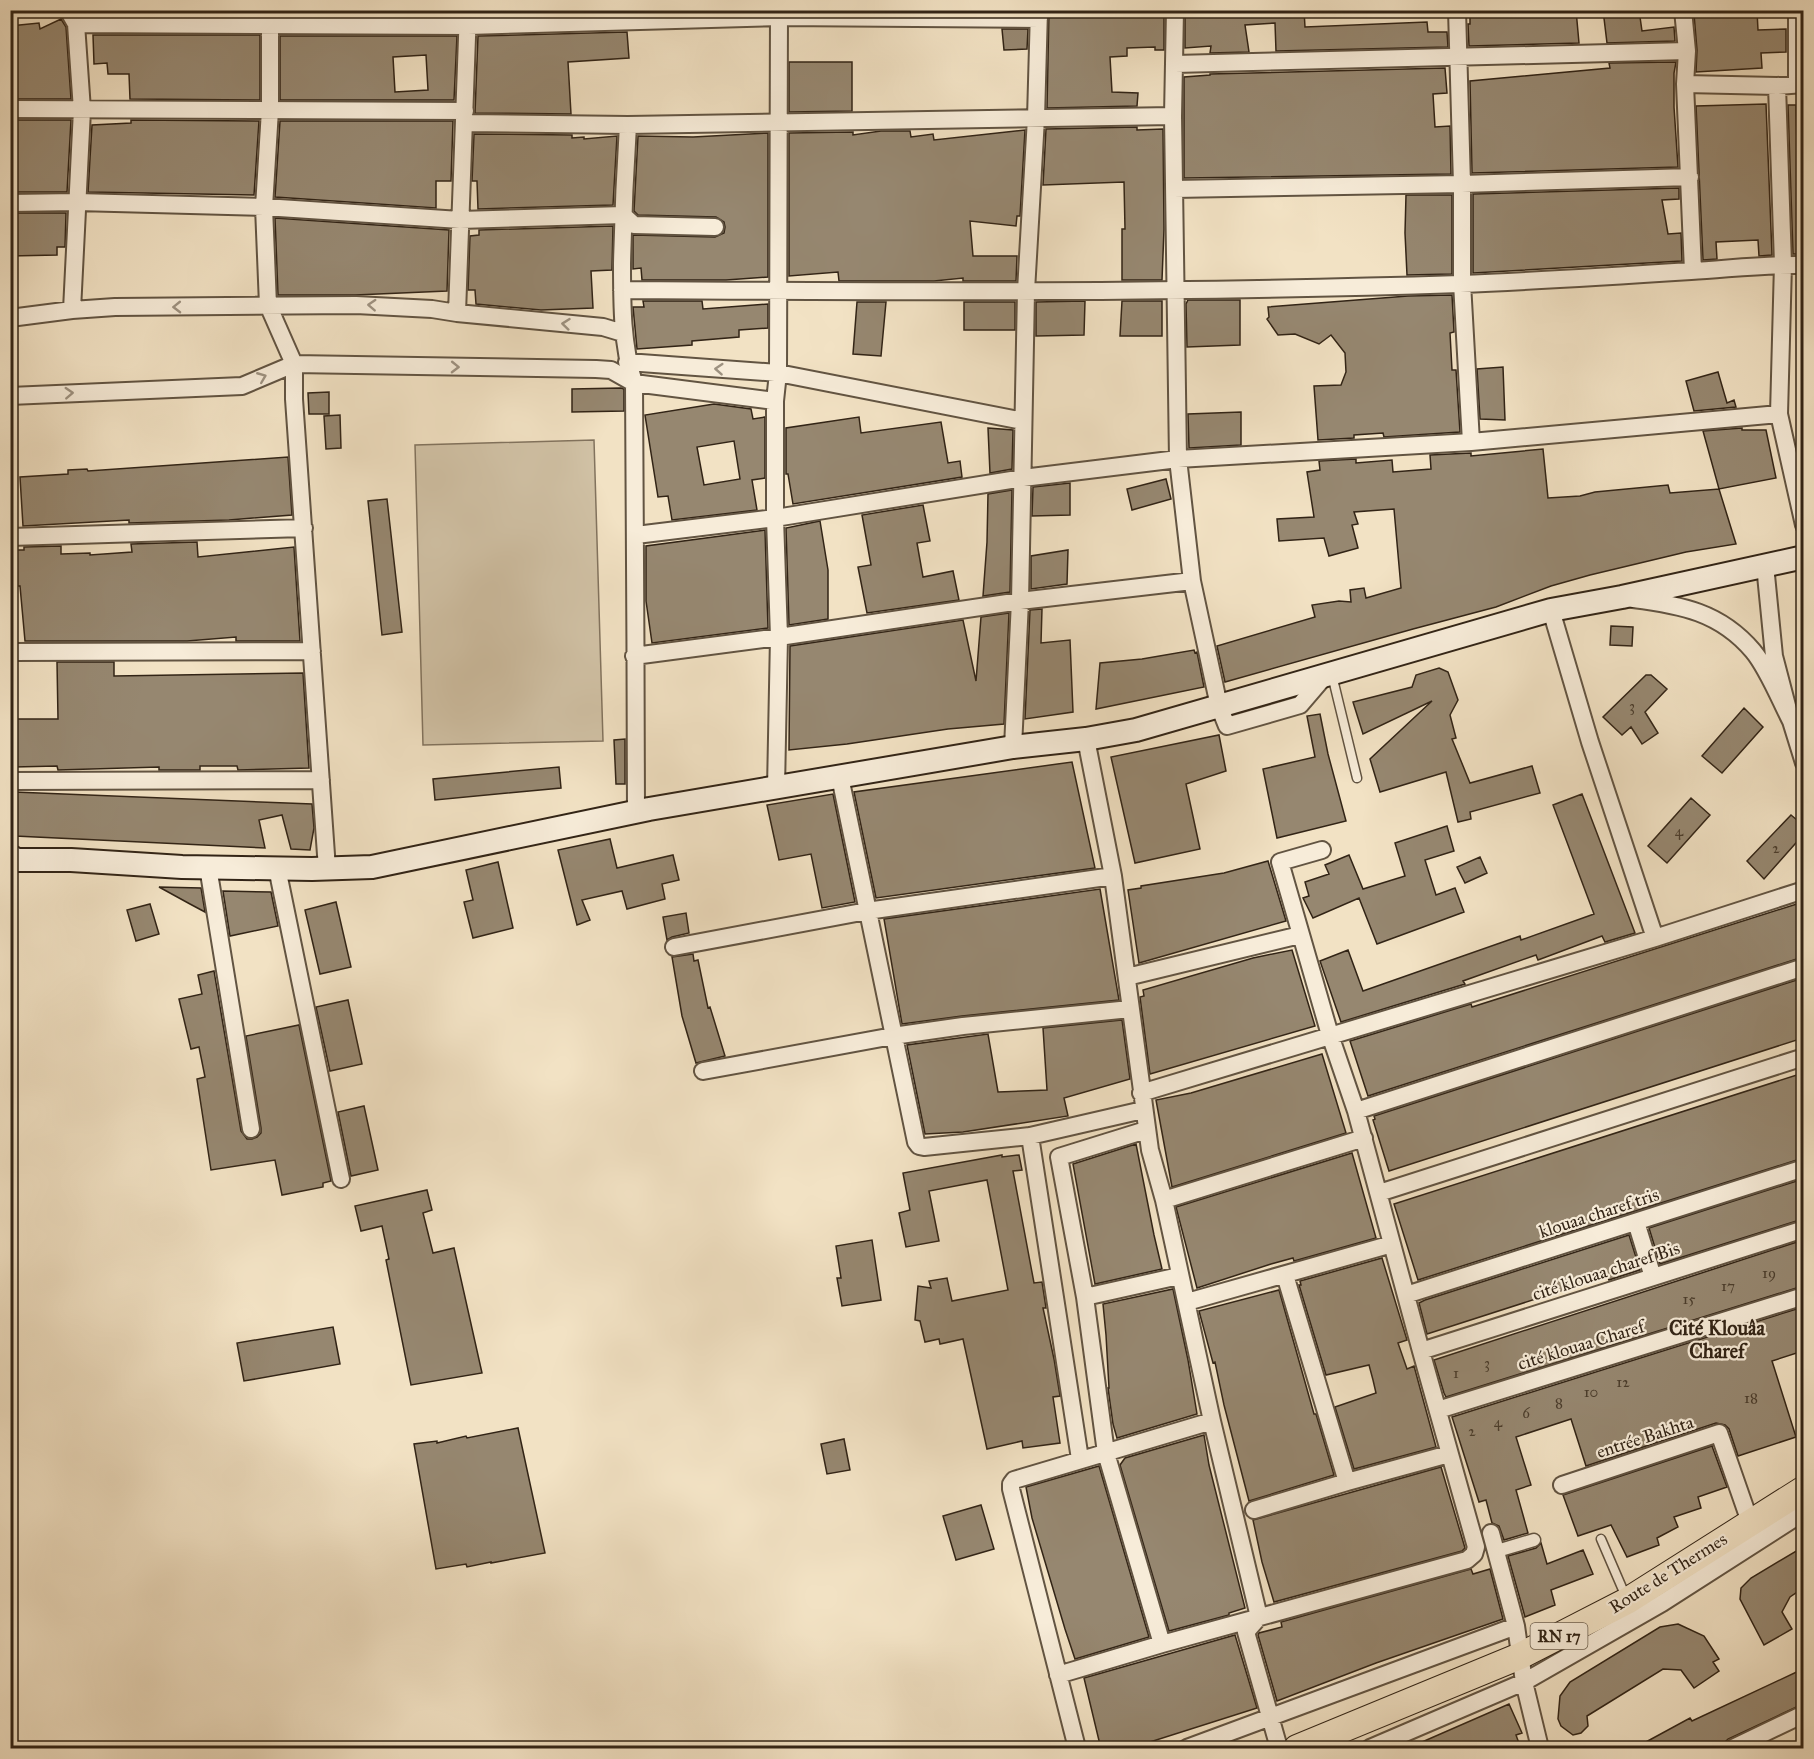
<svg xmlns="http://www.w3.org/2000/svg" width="1814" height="1759" font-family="'IM FELL Great Primer',serif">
<rect width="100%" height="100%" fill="#f2e2c4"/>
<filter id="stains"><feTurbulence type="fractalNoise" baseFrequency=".00333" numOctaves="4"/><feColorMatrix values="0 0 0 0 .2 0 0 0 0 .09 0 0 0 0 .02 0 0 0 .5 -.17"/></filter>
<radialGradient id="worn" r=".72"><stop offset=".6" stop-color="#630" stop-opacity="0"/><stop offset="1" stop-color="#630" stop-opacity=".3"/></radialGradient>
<!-- green -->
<path fill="#d1c2a6" stroke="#82735e" stroke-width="1.5" d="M594 440 603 741 423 745 415 445Z"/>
<!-- building -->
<path fill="#968770" stroke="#322416" stroke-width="1.5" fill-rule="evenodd" d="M91 10H457V15L91 14Z
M478 10H625V11L478 15Z
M1049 10H1164V50H1155V47L1127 48V56L1110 57 1112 92 1138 93 1137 106 1047 108Z
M1185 10H1304L1305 27 1427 22 1428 32H1447L1448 47 1276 51 1275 23 1245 25 1249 52 1210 53 1211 46 1185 48Z
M1470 10H1576L1579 43 1469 46 1468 24H1470Z
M1603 10H1639L1642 31 1674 27 1675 41 1607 43Z
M1757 11 1758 30 1786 29V52L1761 53 1762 68 1696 72 1697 50 1694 14Z
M61 19 66 27 71 99H10V26L39 23 40 29Z
M1002 29H1028L1027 49 1004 50Z
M627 32 629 58 568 62 571 114 475 113 478 36Z
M93 35H260V100L130 99 129 74H108L107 63 94 64Z
M280 36H457L454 100H280ZM426 55 428 90 395 92 393 57Z
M789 62H852V111L789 112Z
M1676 62 1674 73V107L1678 167 1472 173 1470 81 1610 68 1609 63Z
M1445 68 1447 93 1433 94 1435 127 1450 126 1451 174 1184 178V77L1210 75V74Z
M1766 104 1772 255 1759 256 1758 240 1716 242 1717 259 1703 260 1696 106Z
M1788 105H1796L1797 146H1803V254H1793Z
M10 120H71L67 192H10Z
M131 120 259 121 254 195 88 192 92 125 131 123Z
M280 121H453L451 181H436V208L275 197Z
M1137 127V130L1163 129 1164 229 1162 280H1122V229H1125L1124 182 1043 185 1046 129Z
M1025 130 1020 216H1017L1016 226 970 221 973 256H1017L1016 281H963V278L934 281H839L838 272 789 276V133L853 132V135L881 131H910L911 137 933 134 934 140Z
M768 133V277L726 280H642L641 268 633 269V235L715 237 724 233 725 227 724 222 716 217 638 215 634 211 638 136 693 137Z
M474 134 572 135V138L584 137V139L617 136 613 205 478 209 477 181H472Z
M1679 188V199L1662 200 1668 234 1681 233 1682 261 1473 273V194Z
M1406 195H1452V274L1407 275 1405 233Z
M10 213H66L65 247H57V255L10 256Z
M275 218 449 230 447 291 355 295H278Z
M613 226 612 270 591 271 593 308 541 310 476 304 475 290H468L470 236 479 235V230Z
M1452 295 1454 332 1450 333 1452 370H1456L1460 432 1384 437 1383 433 1354 435V438L1318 440 1314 386 1341 385 1346 372 1345 353 1331 335 1319 344 1295 334 1278 335 1267 319 1269 317 1268 307 1408 296Z
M1188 300H1240V345L1187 347 1186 304Z
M643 301H702L703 309 768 304V328L739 330V337L692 341V345L637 349 633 307H644Z
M1085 301 1084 335 1036 336V302Z
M1122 301H1162V336H1120Z
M857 302H886L881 356 853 354Z
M964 302H1015V330H964Z
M1503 367 1505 420 1480 419 1477 369Z
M1718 372 1727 403 1734 400 1736 407 1694 411 1686 381Z
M621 388 624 389V411L572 412V389Z
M329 392V414H309L308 393Z
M714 404 751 409 753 419 765 417V478L752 480 757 510 672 520 668 496 658 497 645 415ZM734 441 740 479 704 485 697 447Z
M1241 412V445L1189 448 1188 414Z
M340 415 341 448 326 449 324 416Z
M859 417 861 433 941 422 948 463 960 461 962 477 793 504 788 474H786V428Z
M988 428 1013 430 1012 469 990 473Z
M1742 428V430H1766L1776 478 1719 489 1703 431Z
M1543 449 1548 498 1580 496 1595 492 1668 485 1670 493 1719 489 1736 544 1686 552 1590 575 1551 586 1496 607 1413 629 1225 682 1217 646 1315 617 1312 605 1339 601 1351 602 1350 590 1364 588 1366 598 1401 588 1394 509 1354 512 1358 524 1352 525 1358 548 1329 556 1324 538 1279 541 1277 519 1314 517 1307 472 1320 470 1319 461 1356 459V463L1392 460 1393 472 1431 469 1430 455 1471 453V456Z
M288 457 292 515 229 520 129 523V520L23 526 20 477 68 474V470L87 469 88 471Z
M1166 479 1171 499 1132 510 1127 489Z
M1070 483V515L1032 516 1033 487Z
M1012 490 1010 592 983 596 987 542 988 494Z
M387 499 402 632 382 635 368 501Z
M923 505 930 541 917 543 923 577 953 571 959 600 867 613 858 567 871 565 862 515Z
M820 521 828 570V619L789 625 786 528Z
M765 530 768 628 652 643 646 601V546Z
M197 542 198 557 294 547 300 641H236V637L187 641H25L20 586H17L15 550H24V547L61 546V554L90 553V555L132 552 131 544Z
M1068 550 1067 584 1031 589V556Z
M1042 609 1041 643 1070 640 1073 712 1025 719 1030 610Z
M1009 613 1004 724 948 729 847 744 789 750 790 646 963 620 976 681 981 617Z
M1611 626 1633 627 1632 646 1610 645Z
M1194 650 1195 653 1197 652 1204 687 1096 709 1100 663 1142 659Z
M57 662H114V676L303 673 309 768 238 770 237 766H200V770H159V767L58 770 57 766 14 767 13 719H58Z
M1439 668 1448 672 1458 700 1450 715 1456 738 1452 739 1470 783 1532 766 1540 793 1470 812 1471 819 1458 822 1446 772 1380 792 1370 759 1432 701 1363 734 1353 702 1412 687 1416 675Z
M1646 675H1651L1667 689 1645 712 1658 733 1642 744 1631 727 1622 735 1603 717Z
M1744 708 1763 727 1722 773 1702 756Z
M1320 714 1328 754 1346 821 1277 838 1263 769 1315 757 1307 716Z
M1219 735 1226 771 1186 784 1200 849 1135 863 1111 757Z
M625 739V784H616L614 740Z
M1072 762 1095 868 876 898 854 792Z
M559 767 561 788 435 800 433 779Z
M14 792 312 804 314 828 310 850 291 849 282 815 259 820 265 848 15 836Z
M833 794 855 902 822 908 811 854 779 860 767 805Z
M1582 794 1635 933 1605 942 1602 936 1538 960 1536 955 1463 981 1465 984 1341 1022 1320 961 1348 950 1363 991 1520 936 1521 940 1594 914 1553 805Z
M1691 798 1710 815 1667 863 1648 846Z
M1791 815 1803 825V835L1764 879 1747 861Z
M1447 826 1454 851 1425 860 1436 895 1455 888 1464 912 1377 944 1359 898 1313 918 1303 898 1309 896 1305 882 1329 874 1325 865 1349 855 1363 889 1405 876 1395 843Z
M610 839 617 868 673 855 679 880 662 884 665 899 627 909 622 891 582 900 590 920 577 925 558 850Z
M1480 857 1487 873 1465 883 1457 867Z
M1268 861 1286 921 1139 963 1128 890 1141 888V886L1224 873Z
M498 862 513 928 473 938 464 902 473 900 466 870Z
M159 887 201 888 205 912 190 904Z
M1100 889 1119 1000 962 1016 902 1024 884 919Z
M223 891 271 892 278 926 230 936Z
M336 902 351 967 320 974 305 910Z
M1803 902V957L1368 1096 1350 1041 1471 1004 1472 1007Z
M150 904 159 934 136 941 127 910Z
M686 913 689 933 672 937 667 940 663 917Z
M1292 950 1315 1026 1150 1074 1140 997 1144 996 1143 990 1253 958Z
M693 954 694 961 698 960 708 1008 710 1007 725 1056 696 1063 682 1016 672 957Z
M214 971 241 1131 247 1139H252L257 1137 261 1133V1128L246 1036 299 1025 331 1181 323 1183V1187L282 1195 275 1160 211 1170 197 1079 205 1077 199 1047 191 1049 179 999 202 994 198 975Z
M1803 978V1038L1389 1171 1373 1120 1375 1119 1374 1116Z
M348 1000 362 1064 330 1071 316 1007Z
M1122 1020 1130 1079 1064 1098 1068 1116 963 1132 925 1134 907 1045 988 1034 998 1092 1047 1090 1043 1028Z
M1322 1054 1346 1133 1172 1187 1156 1100 1191 1093Z
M1803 1073V1158L1418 1280 1394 1204Z
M364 1106 378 1170 351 1176 338 1112Z
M1136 1144 1154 1235 1162 1269 1095 1284 1073 1164Z
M1352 1153 1376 1238 1294 1261 1293 1258 1271 1264 1197 1288 1176 1207Z
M1002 1155V1157L1019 1155 1022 1170 1013 1171 1034 1283 1042 1282 1046 1308H1043L1054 1359 1060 1396 1053 1397 1060 1443 1023 1448 1022 1441 987 1449 963 1339 940 1344 939 1339 925 1342 920 1321 915 1320 918 1286 931 1288 929 1281 947 1278 952 1301 1008 1290 987 1180 929 1191 939 1241 906 1247 899 1213 910 1210 903 1173Z
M1803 1179V1219L1660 1264 1649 1228Z
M427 1190 432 1210 423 1213 433 1253 454 1248 482 1373 411 1385 386 1260 389 1259 382 1226 361 1231 355 1206Z
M1629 1235 1640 1270 1609 1280 1607 1276 1427 1334 1419 1303 1425 1300Z
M872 1240 881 1300 842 1306 837 1278H841L836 1246Z
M1803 1240V1286L1446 1397 1444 1393 1434 1360Z
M1382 1258 1407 1340 1398 1343 1407 1369 1414 1366 1436 1447 1354 1469 1335 1407 1376 1393 1373 1380 1369 1365 1326 1375 1299 1285H1301L1300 1281Z
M1173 1289 1188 1360 1197 1414 1117 1438 1113 1424 1108 1388H1109L1106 1335 1103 1304Z
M1279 1290 1314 1414H1316L1334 1475 1249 1501 1224 1405 1215 1362 1213 1363 1199 1311Z
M1803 1307V1351L1772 1361 1796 1437 1738 1456 1729 1429 1725 1425 1716 1423 1586 1466 1571 1419 1516 1437 1531 1485 1516 1490 1528 1533 1504 1540 1499 1526 1492 1523 1486 1500 1479 1502 1452 1417Z
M333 1327 340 1364 244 1381 237 1343Z
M518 1428 545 1553 491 1563V1562L467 1567 466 1564 436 1569 414 1444 437 1441V1443L466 1436 467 1438Z
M1204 1435 1209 1465 1245 1608 1229 1613V1615L1169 1631 1120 1465 1125 1458Z
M844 1439 850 1470 827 1474 821 1444Z
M1712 1446 1727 1487 1698 1497 1701 1508 1674 1517 1678 1527 1657 1538 1659 1545 1627 1557 1611 1525 1578 1536 1563 1495Z
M1099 1466 1149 1637 1075 1659 1065 1629 1032 1518 1026 1487Z
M1441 1467 1465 1548 1462 1551 1274 1602 1262 1562 1253 1520Z
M981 1505 994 1549 956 1560 943 1516Z
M1541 1543 1547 1564 1583 1550 1593 1574 1551 1590 1555 1605 1525 1617 1508 1556 1536 1548Z
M1803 1547V1588L1790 1597 1782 1612 1792 1629 1764 1645 1740 1599 1741 1588 1751 1578Z
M1471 1569 1473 1574 1490 1569 1503 1619 1376 1663 1277 1701 1258 1635 1259 1633 1282 1627 1281 1622Z
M1678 1624 1704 1636 1719 1659 1713 1662 1719 1671 1694 1688 1681 1670 1663 1669 1587 1716 1588 1726 1581 1733 1573 1735 1561 1726 1558 1719 1560 1696 1570 1682 1660 1627Z
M1235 1635 1257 1708 1128 1749H1101L1084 1678Z
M1803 1669V1704L1728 1739 1724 1743 1723 1749H1633L1690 1718 1692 1721Z
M1509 1704 1522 1733 1516 1735 1521 1749H1406Z"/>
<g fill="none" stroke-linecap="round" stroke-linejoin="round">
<!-- service casing -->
<g stroke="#625442" stroke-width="11">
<path id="service" d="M1332 675 1357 778
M1601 1539 1626 1597"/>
</g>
<!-- pedestrian casing -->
<g stroke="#625442" stroke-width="15">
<path id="pedestrian" d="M1497 1551 1534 1540"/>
</g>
<!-- minor casing -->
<g stroke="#625442" stroke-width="20">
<path id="minor" d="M68 10 76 24 82 110 72 310
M1175 10 1173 116 1178 459 1192 581 1219 706 1227 726 1300 705 1324 677
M1457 10 1462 184V283L1471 442
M1683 10 1687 51 1685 84 1693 271
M1797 10V84
M76 24 468 26 779 17 1039 19
M270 25V110L264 207 268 305 294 364V399L327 869
M1175 64 1687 51
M1685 84 1777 86 1804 84
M1777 86 1783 264 1779 414 1804 525
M10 109 465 111
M465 123 628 125 1173 116
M628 125C625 171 623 217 622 264 622 305 622 344 634 383 636 526 635 669 636 812
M1174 189 1462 184 1690 177
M10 203 77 202 264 207 460 220 623 215 634 225 715 227
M622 290C901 292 1181 293 1460 284 1537 281 1614 276 1691 271 1728 269 1766 264 1804 265
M457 313 468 10
M10 318 72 310 115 307 356 305 432 309 457 313 603 327 623 333
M627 362 778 373 1023 421
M10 396 242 386 294 364 596 369 611 370 634 383 775 401
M636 535 775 518 1023 478 1178 459 1471 442 1779 414
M10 537 304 528
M1765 565 1774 656 1791 721 1804 763
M1633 599C1681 605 1720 612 1753 651 1768 669 1780 700 1791 721
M1551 610 1590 742 1655 938
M10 652 312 651
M634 656 779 637 1020 601 1192 581
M1086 739 1113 876 1150 1150 1164 1200 1212 1421 1259 1617 1246 1632 1279 1748
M1013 747 1020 601 1026 291 1036 118 1039 10
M840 777 916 1142 919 1146 924 1147 1030 1136 1143 1110
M10 781 321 780
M776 788 779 637 775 518V401L778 373 779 10
M208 867 251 1129
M277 868 341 1179
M674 947 867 911 1113 876
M1127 977 1300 935
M703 1071 893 1036 963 1026 1130 1009
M1141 1093 1655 938 1804 890
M1356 1111 1804 967
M1146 1130 1059 1157 1085 1297 1106 1453 1162 1644
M1030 1136 1080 1459
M1379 1193 1804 1057
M1164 1200 1364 1138
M1636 1222 1653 1277
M1285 1275 1347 1482
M1406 1295 1804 1168
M1085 1297 1179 1276
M1187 1302 1392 1244
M1421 1351 1804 1229
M1438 1410 1804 1296
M1562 1485 1719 1433 1750 1522
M1254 1510 1347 1482 1449 1454
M1491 1533 1516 1626 1524 1682 1540 1748
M1058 1675 1162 1644 1467 1560 1474 1554 1476 1547 1421 1351 1356 1111 1330 1035 1280 862 1322 850
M1077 1748 1011 1489V1484L1014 1480 1212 1421
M1187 1748 1516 1626
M1370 1748 1524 1682 1662 1603 1804 1512
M1733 1748 1804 1714"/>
</g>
<!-- secondary casing -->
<g stroke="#322416" stroke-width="26">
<path id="secondary" d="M10 856 17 860H71L182 867 312 869 372 867 649 809 1013 747 1086 739 1136 730 1551 610 1622 597 1804 557"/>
</g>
<!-- primary casing -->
<g stroke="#322416" stroke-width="28">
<path id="primary" d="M1297 1748 1520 1656 1627 1601 1804 1489"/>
</g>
<!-- service -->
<use href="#service" stroke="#f7ecd9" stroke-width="8"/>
<!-- pedestrian -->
<use href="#pedestrian" stroke="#f7ecd9" stroke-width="12"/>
<!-- minor -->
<use href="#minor" stroke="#f7ecd9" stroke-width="16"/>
<!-- secondary -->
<use href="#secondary" stroke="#f7ecd9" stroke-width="22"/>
<!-- primary -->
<use href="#primary" stroke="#f2e2c4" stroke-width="26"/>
</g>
<!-- one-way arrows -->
<defs><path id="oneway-chevron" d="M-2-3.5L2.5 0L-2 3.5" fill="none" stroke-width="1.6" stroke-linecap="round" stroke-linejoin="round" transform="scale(1.5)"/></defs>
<g stroke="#9e9281">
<use href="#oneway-chevron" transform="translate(372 305) rotate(-177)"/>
<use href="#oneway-chevron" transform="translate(177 307) rotate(179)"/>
<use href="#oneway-chevron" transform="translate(566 324) rotate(-174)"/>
<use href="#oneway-chevron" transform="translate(455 367) rotate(1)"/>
<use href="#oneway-chevron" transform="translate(719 369) rotate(-176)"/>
<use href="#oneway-chevron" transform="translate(262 377) rotate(-22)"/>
<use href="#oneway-chevron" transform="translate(69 393) rotate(-3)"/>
</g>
<g text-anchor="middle" stroke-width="4.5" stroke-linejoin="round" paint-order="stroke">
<!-- number labels -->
<g font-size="15" fill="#4b3d2c">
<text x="1632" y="711">3</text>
<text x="1679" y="836">4</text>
<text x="1776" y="853">2</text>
<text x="1769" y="1278">19</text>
<text x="1728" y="1291">17</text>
<text x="1689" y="1304">15</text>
<text x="1487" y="1368">3</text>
<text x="1456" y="1378">1</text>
<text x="1623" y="1387">12</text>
<text x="1591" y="1397">10</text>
<text x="1751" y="1403">18</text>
<text x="1559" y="1408">8</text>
<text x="1526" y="1418">6</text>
<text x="1498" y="1427">4</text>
<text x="1472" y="1436">2</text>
</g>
<!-- shield labels -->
<rect fill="#f7ecd9" stroke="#6d6050" stroke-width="1.5" x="1530.5" y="1623" width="57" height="26" rx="4.5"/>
<g font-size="16" font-weight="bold" fill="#322416">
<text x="1559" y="1642">RN 17</text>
</g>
<!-- street labels -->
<g font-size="18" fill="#322416" stroke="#f7ecd9">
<text transform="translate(1599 1213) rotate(-18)" y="6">klouaa charef tris</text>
<text transform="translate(1606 1271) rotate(-18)" y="6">cité klouaa charef Bis</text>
<text transform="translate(1581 1345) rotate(-17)" y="6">cité klouaa Charef</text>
<text transform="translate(1645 1437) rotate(-18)" y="6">entrée Bakhta</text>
<text transform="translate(1668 1573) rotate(-32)" y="6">Route de Thermes</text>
</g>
<!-- neighbourhood labels -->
<g font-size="20" font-weight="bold" fill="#322416" stroke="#f7ecd9">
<text x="1717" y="1335">Cité Klouâa<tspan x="1717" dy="23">Charef</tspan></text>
</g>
</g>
<!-- margin -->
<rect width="1814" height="1759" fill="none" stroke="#f2e2c4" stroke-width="36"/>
<rect x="12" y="12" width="1790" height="1735" fill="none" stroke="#322416" stroke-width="3"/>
<rect x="18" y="18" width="1778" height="1723" fill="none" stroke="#322416" stroke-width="1.5"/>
<rect width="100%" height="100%" filter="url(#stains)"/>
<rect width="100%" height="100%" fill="url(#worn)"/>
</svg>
